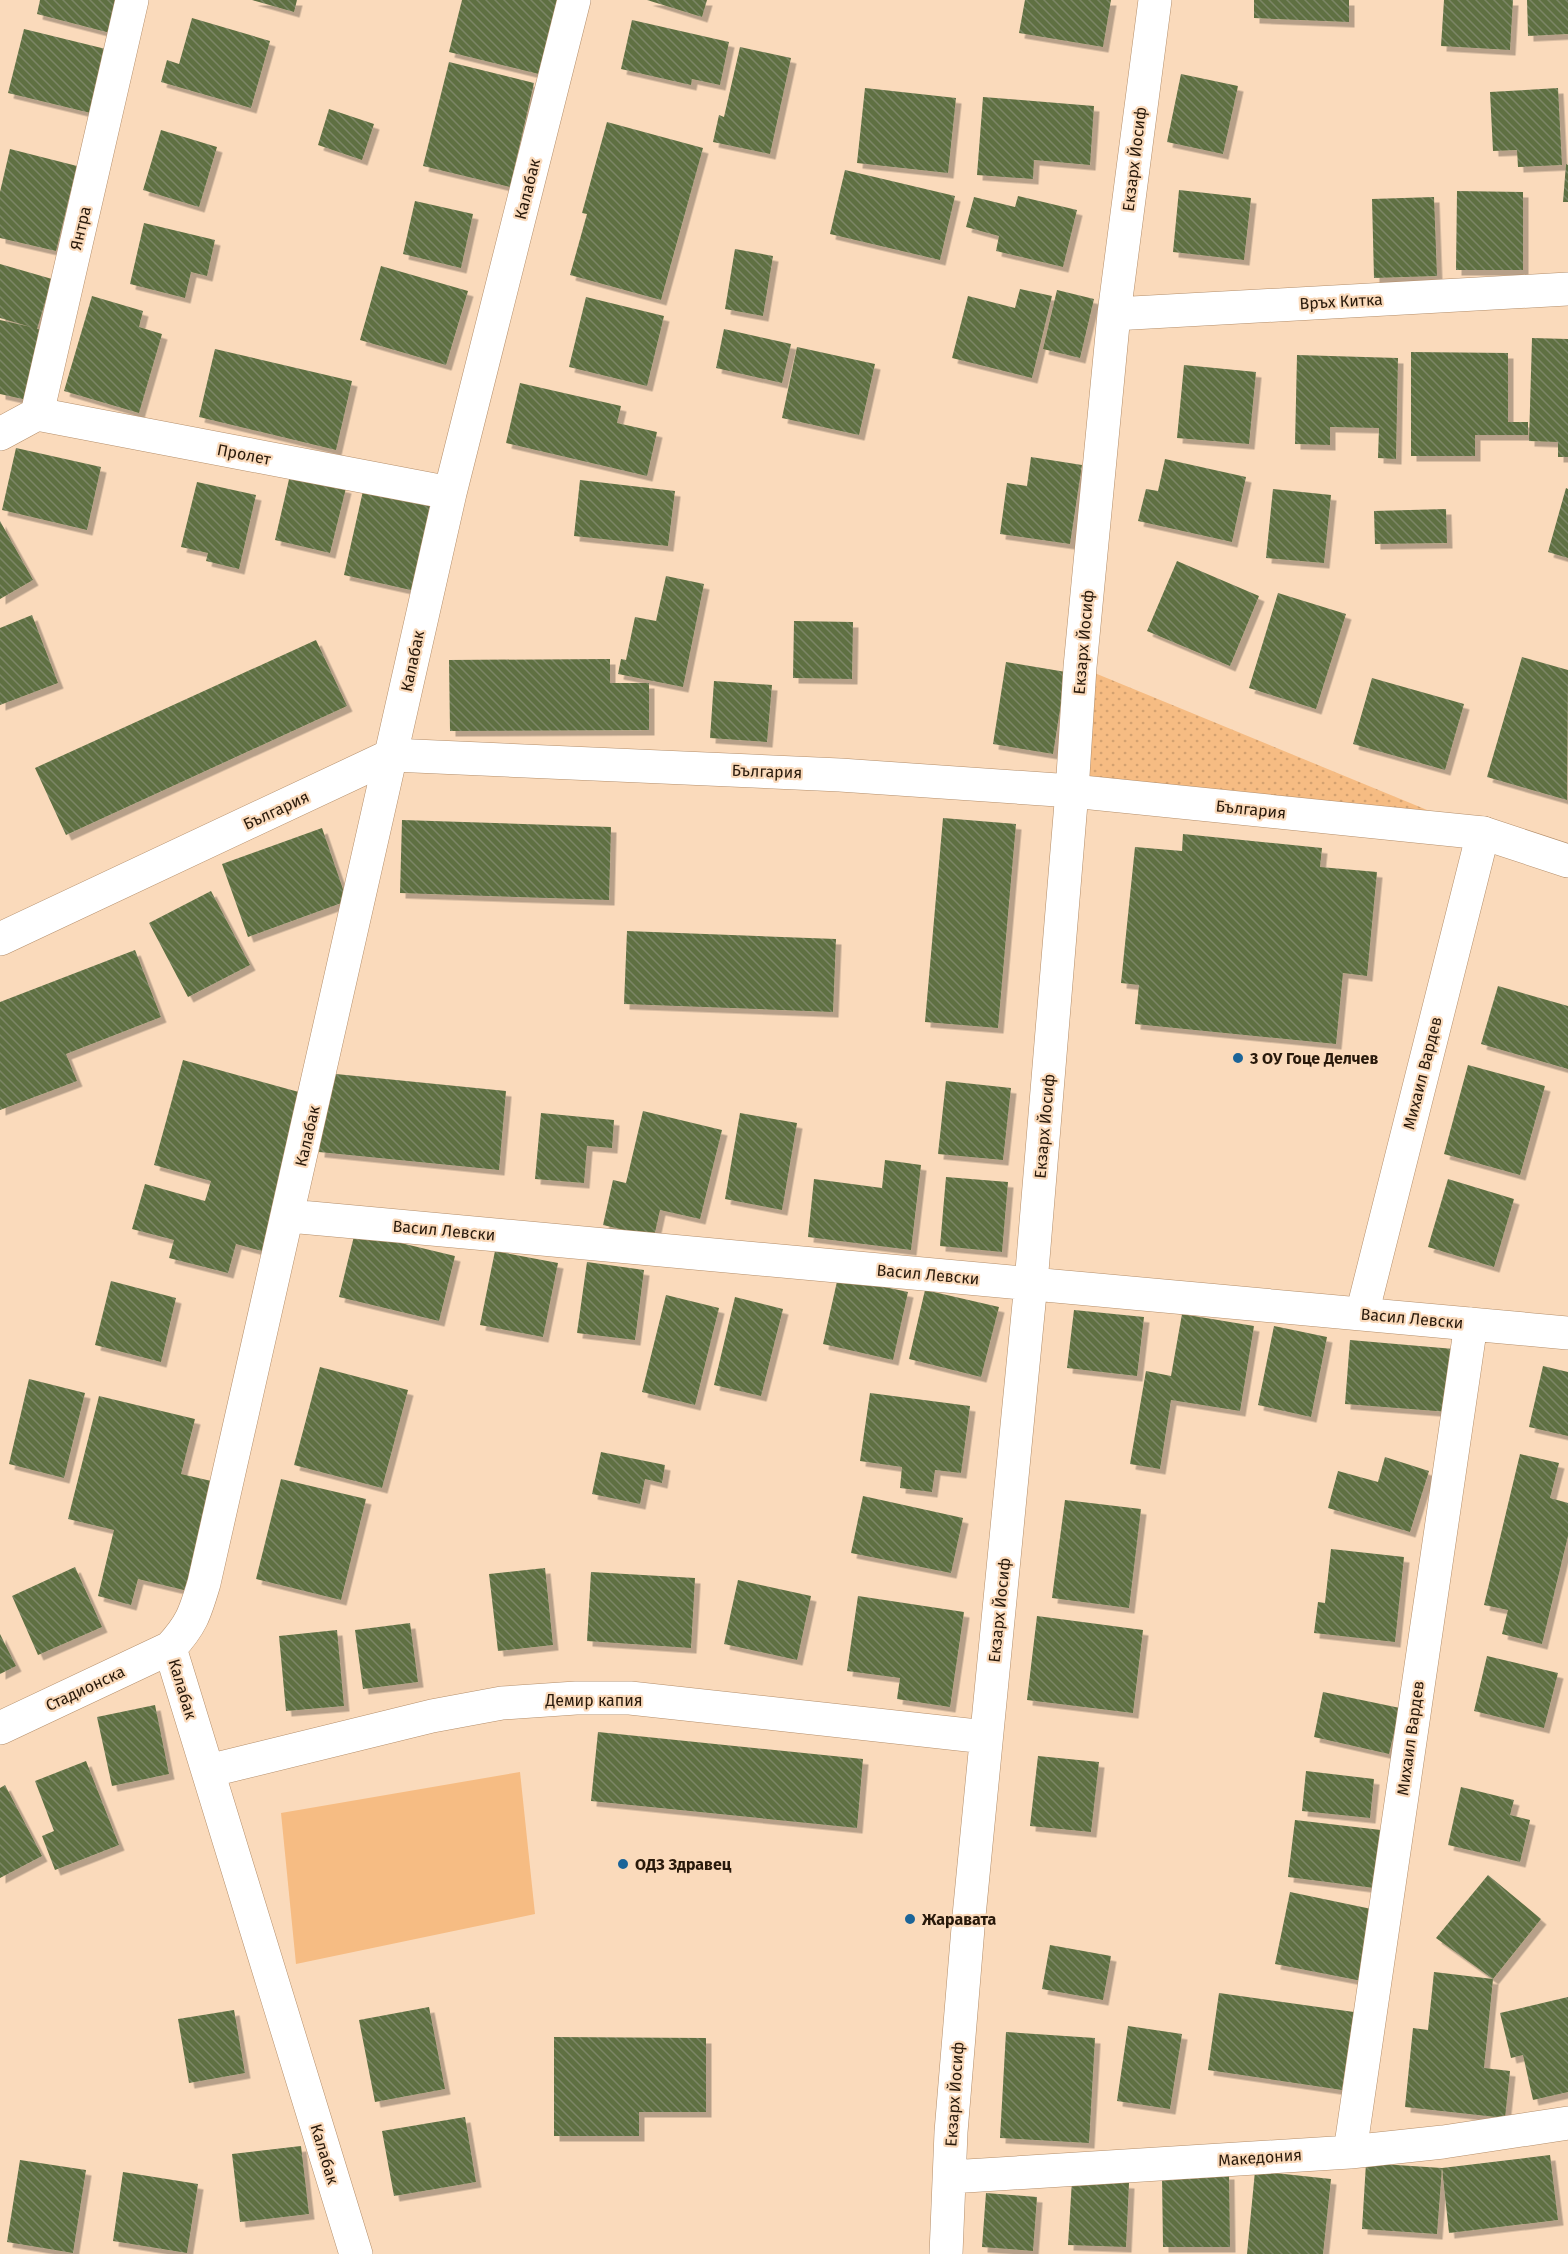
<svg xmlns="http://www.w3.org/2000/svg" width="1568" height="2254" font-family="'Fira Sans',sans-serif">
<defs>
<pattern id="grass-dots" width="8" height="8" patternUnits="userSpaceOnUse" patternTransform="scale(1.5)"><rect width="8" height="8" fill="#f6bc83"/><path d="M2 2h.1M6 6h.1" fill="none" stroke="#d3a170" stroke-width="1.8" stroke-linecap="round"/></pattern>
<pattern id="building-back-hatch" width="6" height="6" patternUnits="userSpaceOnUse" patternTransform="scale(1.5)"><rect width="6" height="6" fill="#5f6f43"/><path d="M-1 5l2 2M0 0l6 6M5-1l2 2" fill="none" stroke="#7c8666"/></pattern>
<filter id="shadow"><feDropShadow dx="5.5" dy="5.5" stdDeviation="0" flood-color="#0004"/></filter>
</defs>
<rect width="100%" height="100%" fill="#fadabb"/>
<!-- grass -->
<path fill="url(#grass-dots)" d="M1080 667 1483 833 1072 791Z"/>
<!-- pitch -->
<path fill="#f6bc83" d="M520 1772 535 1914 296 1964 281 1813Z"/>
<!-- building -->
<path fill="url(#building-back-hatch)" filter="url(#shadow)" d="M40 0H128L118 35 37 14Z
M252 0H297L294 12Z
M462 0H561L543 75 449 52Z
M647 0H707L702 17Z
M1025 0H1111L1103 47 1019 33Z
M1254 0H1349V22L1254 18Z
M1444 0H1513L1510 50 1441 46Z
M1527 0H1568V34L1528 36Z
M192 18 270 41 251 108 161 82 167 60 179 64Z
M632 20 729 42 720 85 692 79 691 85 621 69Z
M24 29 118 52 103 116 8 93Z
M740 47 791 58 770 154 713 142 719 115 724 117Z
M449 62 534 83 510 187 423 166Z
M1181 74 1238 86 1223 154 1167 142Z
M865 88 956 98 948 173 857 163Z
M1558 88 1562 165 1518 167 1517 150 1493 151 1490 92Z
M983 97 1094 106 1090 165 1034 160 1033 179 977 175Z
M329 109 374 124 362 160 318 145Z
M607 122 703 148 661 300 570 275 587 214 582 213Z
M161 130 217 147 199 207 143 190Z
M10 149 77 166 56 251 0 238V192Z
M1566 164 1568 165V202H1563Z
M845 170 955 196 940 260 830 234Z
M1179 190 1251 198 1244 260 1173 252Z
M1457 191 1523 192V270H1456Z
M1018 196 1077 210 1063 267 996 251 999 236 966 227 974 197 1015 207Z
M1434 197 1437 276 1374 278 1372 199Z
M415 201 473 214 461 268 403 254Z
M144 223 215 240 207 276 191 272 185 298 130 284Z
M735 249 773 256 763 316 725 309Z
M0 264 52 279 37 329 43 330 27 400 0 394V320L31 327 0 318Z
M381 266 468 291 446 365 360 340Z
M1020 289 1052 296 1032 378 952 358 968 296 1015 308Z
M1057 290 1094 299 1080 358 1043 349Z
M92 296 143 311 139 327 162 334 139 413 64 391Z
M586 297 664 316 647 386 569 367Z
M724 329 791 344 782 383 716 368Z
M1532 338 1568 339V457H1558V442L1529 441Z
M797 347 875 364 859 435 782 418Z
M215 349 352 381 336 450 199 417Z
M1411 352 1508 353V422H1528V435H1475V456H1411Z
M1297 355 1398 358 1396 459 1378 458 1379 428 1330 427V445L1295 444Z
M1184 365 1256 372 1249 444 1177 438Z
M520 383 621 406 617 423 657 432 647 476 506 443Z
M16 448 101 467 87 530 2 510Z
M1031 457 1082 465 1070 544 1000 534 1007 483 1027 486Z
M1165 459 1246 477 1232 542 1138 521 1146 489 1158 491Z
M290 475 346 488 330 553 275 540Z
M580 480 675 491 668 546 574 536Z
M197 482 256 495 239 569 206 561 208 553 181 547Z
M1566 488 1568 489V558L1548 552Z
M1273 489 1331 495 1324 563 1266 558Z
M363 491 434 507 415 591 344 575Z
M1446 509 1447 543 1375 544 1374 511Z
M0 521 33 580 0 599Z
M1177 561 1259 596 1230 666 1147 631Z
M666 576 704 584 683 687 618 674 621 659 626 660 635 617 656 621Z
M1278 593 1346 614 1316 709 1249 688Z
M32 615 58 683 0 705V628Z
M794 621 853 622 852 679 793 678Z
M316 640 347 706 66 835 35 768Z
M1522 657 1568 670 1567 800 1487 777Z
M610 659V683H649V730L450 731 449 660Z
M1006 662 1066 672 1053 754 993 744Z
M1372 678 1464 704 1445 770 1353 744Z
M714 681 772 685 767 742 710 738Z
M943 818 1016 824 998 1028 925 1022Z
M402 820 611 827 609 900 400 893Z
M322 828 347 901 248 937 222 864Z
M1183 834 1322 848 1320 867 1377 872 1367 976 1343 973 1336 1044 1135 1024 1139 985 1121 983 1135 847 1182 851Z
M211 891 250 965 188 997 149 923Z
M627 931 836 939 833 1012 624 1004Z
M135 950 161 1017 66 1054 77 1081 0 1110V1002Z
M1498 986 1568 1006V1069L1481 1044Z
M183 1060 306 1094 262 1251 236 1244 228 1273 169 1258 174 1240 132 1229 145 1184 205 1201 211 1181 154 1165Z
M1468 1065 1545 1086 1520 1175 1444 1154Z
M326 1073 506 1091 499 1170 319 1152Z
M946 1081 1011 1088 1003 1160 938 1154Z
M643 1111 722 1130 700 1219 660 1210 654 1237 603 1225 613 1180 626 1183Z
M541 1113 614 1120 612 1148 587 1146 584 1183 535 1179Z
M740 1113 797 1123 782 1210 725 1199Z
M885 1160 921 1165 911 1250 808 1237 814 1179 882 1188Z
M946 1177 1008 1182 1002 1252 940 1246Z
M1448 1179 1514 1199 1494 1267 1428 1247Z
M355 1232 455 1256 439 1321 339 1297Z
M495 1251 558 1263 543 1337 480 1325Z
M587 1262 644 1270 635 1340 577 1333Z
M838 1277 908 1292 893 1360 823 1344Z
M111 1281 176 1298 161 1362 95 1345Z
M925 1290 999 1307 981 1377 909 1359Z
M666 1295 719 1308 695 1405 642 1392Z
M735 1297 783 1309 761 1396 714 1385Z
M1074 1310 1144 1317 1137 1376 1067 1368Z
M1182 1314 1254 1326 1240 1411 1171 1400 1160 1469 1130 1464 1146 1371 1171 1376Z
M1274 1326 1327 1337 1311 1417 1258 1405Z
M1350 1340 1454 1349 1449 1412 1345 1404Z
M1543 1366 1568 1372V1436L1529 1427Z
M320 1367 408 1390 382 1488 294 1465Z
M29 1379 85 1393 64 1478 9 1464Z
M870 1393 970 1406 961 1473 935 1470 932 1492 900 1488 902 1467 860 1461Z
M99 1396 195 1419 181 1474 220 1483 192 1592 138 1579 131 1605 98 1596 114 1530 68 1519Z
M601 1452 665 1465 662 1483 645 1479 640 1504 592 1494Z
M1520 1454 1559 1463 1550 1498 1568 1503V1536L1542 1644 1502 1634 1508 1610 1484 1605Z
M1385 1457 1429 1471 1410 1532 1328 1508 1338 1471 1378 1482Z
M281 1479 366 1499 341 1600 256 1579Z
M863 1496 963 1518 951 1573 851 1553Z
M1065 1500 1141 1509 1129 1608 1052 1598Z
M1331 1549 1404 1557 1395 1642 1314 1633 1318 1602 1325 1603Z
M75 1567 102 1627 38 1655 12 1596Z
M545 1568 553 1645 498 1651 489 1574Z
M591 1572 695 1578 691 1648 587 1641Z
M738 1580 811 1596 797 1660 724 1644Z
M858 1596 964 1612 950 1707 897 1699 900 1678 847 1671Z
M1037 1616 1143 1630 1133 1713 1027 1700Z
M410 1623 418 1682 363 1689 355 1630Z
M337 1630 344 1706 286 1711 279 1636Z
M0 1634 16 1666 0 1674Z
M1487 1656 1558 1673 1544 1728 1474 1711Z
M1323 1692 1400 1708 1389 1754 1314 1737Z
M155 1705 169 1774 112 1786 97 1717Z
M598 1732 863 1759 857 1828 591 1801Z
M1038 1756 1099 1762 1091 1832 1030 1826Z
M86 1761 119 1845 55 1870 42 1836 54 1831 35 1781Z
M1306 1771 1374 1779 1370 1818 1302 1811Z
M5 1785 42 1856 0 1878V1788Z
M1461 1787 1514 1800 1510 1815 1530 1820 1520 1862 1448 1845Z
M1295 1820 1381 1830 1374 1888 1288 1877Z
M1488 1875 1541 1919 1493 1979 1436 1938Z
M1290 1892 1381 1911 1367 1982 1275 1964Z
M1050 1945 1111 1956 1103 2000 1042 1989Z
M1434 1972 1493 1979 1484 2068 1510 2071 1505 2118 1405 2107 1413 2028 1428 2030Z
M1219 1993 1354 2012 1342 2090 1208 2070Z
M1568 1997V2092L1533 2100 1523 2055 1511 2058 1500 2013Z
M429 2007 445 2089 375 2102 359 2020Z
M234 2010 245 2073 189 2083 178 2019Z
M1128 2026 1182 2034 1170 2109 1117 2101Z
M1006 2032 1095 2038 1089 2143 1000 2138Z
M554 2037 706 2038V2112H639V2136H554Z
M465 2117 476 2182 394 2196 382 2131Z
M301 2146 309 2214 240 2222 232 2154Z
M1550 2155 1558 2220 1449 2233 1442 2168Z
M20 2160 86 2170 73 2253 7 2242Z
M1366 2163 1442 2168 1437 2234 1362 2229Z
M1255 2171 1331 2179 1323 2254H1247Z
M123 2172 198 2184 187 2253 113 2241Z
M1229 2174 1230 2247H1163L1162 2175Z
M1072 2180 1129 2183 1126 2247 1068 2245Z
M986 2193 1037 2197 1033 2251 982 2247Z"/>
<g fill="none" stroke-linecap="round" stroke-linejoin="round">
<!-- street casing -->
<g stroke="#b48e6a" stroke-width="34">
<path id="street" d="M1114 314 1568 289
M37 414 450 493
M0 434 37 414 132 0
M289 1216 1568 1333
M1362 1314 1483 833
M170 1648 356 2254
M0 1728 170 1648C192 1624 195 1613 204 1583L450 493 574 0
M208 1771 432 1716 502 1703 576 1698H630L986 1737
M1350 2152 1471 1324
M950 2177 1350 2152 1443 2142 1568 2123
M946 2254 951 2132 969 1916 1031 1283 1072 791 1080 667 1114 314 1155 0"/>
</g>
<!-- secondary casing -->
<g stroke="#b48e6a" stroke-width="34">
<path id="secondary" d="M0 939 392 755 840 775 1072 791 1483 833 1568 861"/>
</g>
<!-- street -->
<use href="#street" stroke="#fff" stroke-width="33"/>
<!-- secondary -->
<use href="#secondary" stroke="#fff" stroke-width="33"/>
</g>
<!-- markers -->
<g fill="#1b6498" stroke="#fadabb" stroke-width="2">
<circle cx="1238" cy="1058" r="6"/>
<circle cx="623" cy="1864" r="6"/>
<circle cx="910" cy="1919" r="6"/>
</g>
<g text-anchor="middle" stroke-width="4.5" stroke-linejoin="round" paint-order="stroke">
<!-- street labels -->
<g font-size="16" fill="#28190b" stroke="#fadabb">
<text transform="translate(1134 159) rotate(-83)" y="6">Екзарх Йосиф</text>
<text transform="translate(527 189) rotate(-76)" y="6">Калабак</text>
<text transform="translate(80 228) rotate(-77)" y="6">Янтра</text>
<text transform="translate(1341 301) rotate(-3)" y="6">Връх Китка</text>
<text transform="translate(244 454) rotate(11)" y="6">Пролет</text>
<text transform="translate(1083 642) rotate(-85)" y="6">Екзарх Йосиф</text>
<text transform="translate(412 661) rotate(-78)" y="6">Калабак</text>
<text transform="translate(767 771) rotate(2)" y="6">България</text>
<text transform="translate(1251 809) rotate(6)" y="6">България</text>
<text transform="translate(276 810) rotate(-25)" y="6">България</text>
<text transform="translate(1422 1073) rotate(-76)" y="6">Михаил Вардев</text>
<text transform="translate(1044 1126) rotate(-85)" y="6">Екзарх Йосиф</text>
<text transform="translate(307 1136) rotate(-77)" y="6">Калабак</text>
<text transform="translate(444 1230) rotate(5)" y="6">Васил Левски</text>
<text transform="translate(928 1274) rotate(5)" y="6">Васил Левски</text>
<text transform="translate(1412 1318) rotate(5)" y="6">Васил Левски</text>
<text transform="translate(999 1610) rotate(-84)" y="6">Екзарх Йосиф</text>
<text transform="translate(85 1688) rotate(-25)" y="6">Стадионска</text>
<text transform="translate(183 1689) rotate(73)" y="6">Калабак</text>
<text x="594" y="1706">Демир капия</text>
<text transform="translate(1410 1738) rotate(-82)" y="6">Михаил Вардев</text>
<text transform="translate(954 2094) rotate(-86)" y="6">Екзарх Йосиф</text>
<text transform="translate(325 2154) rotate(73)" y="6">Калабак</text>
<text transform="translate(1260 2157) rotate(-4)" y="6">Македония</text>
</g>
<!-- poi labels -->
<g font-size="16" font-weight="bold" fill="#28190b" stroke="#fadabb" text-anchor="start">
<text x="1250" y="1064">3 ОУ Гоце Делчев</text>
<text x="635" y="1870">ОДЗ Здравец</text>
<text x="922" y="1925">Жаравата</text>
</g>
</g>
</svg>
